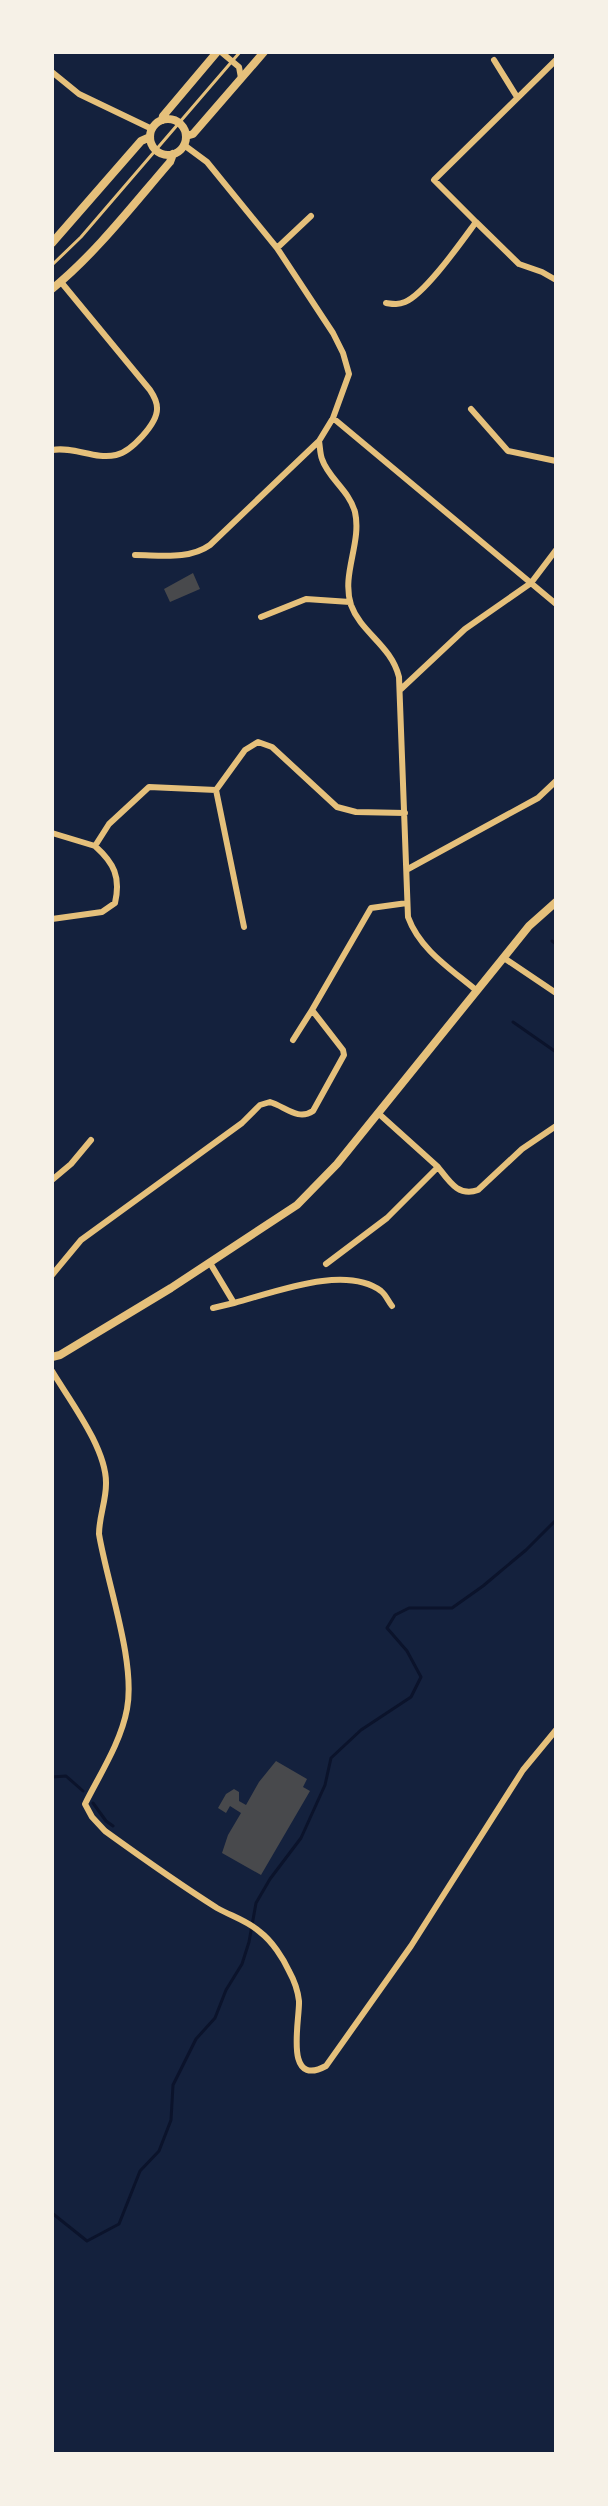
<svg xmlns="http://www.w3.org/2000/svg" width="608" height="2506" font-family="Signika,sans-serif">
<rect width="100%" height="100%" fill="#14213d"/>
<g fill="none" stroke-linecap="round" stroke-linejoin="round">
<!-- stream -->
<path stroke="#0b132b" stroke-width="3" d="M552 941 556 944
M513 1022 556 1052
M52 1777 66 1776 83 1791
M93 1803 106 1821 113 1826
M52 2213 87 2241 119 2224 140 2171 159 2151 171 2120 173 2085 196 2039 215 2018 226 1990 242 1964 249 1942 256 1903 270 1879 301 1838 325 1785 331 1758 361 1730 411 1697 421 1677 407 1651 387 1628 395 1615 409 1608H452L483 1586 526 1550 556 1520"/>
</g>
<!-- building -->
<path fill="#48494c" d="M193 573 200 589 170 602 164 589Z
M276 1761 307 1779 303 1787 310 1791 261 1875 222 1853 228 1835 241 1813 230 1806 226 1813 218 1808 226 1794 234 1789 239 1792V1801L246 1805 259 1782Z"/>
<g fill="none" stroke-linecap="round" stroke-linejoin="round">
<!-- service -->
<path stroke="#e5c07b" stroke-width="3" d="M52 265 81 237 240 52"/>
<!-- minor -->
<path stroke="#e5c07b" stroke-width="6" d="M221 52 239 67 241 78
M494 60 517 97
M52 72 79 94 152 129
M476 222 434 180 556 60
M277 248 311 216
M386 303C393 304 398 305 405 302 425 294 462 241 476 222L519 264 542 272 556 280
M471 409 508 451 556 461
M333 418 556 604
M319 441C320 446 320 454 322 459 328 478 349 490 355 512 362 543 341 574 351 605 361 633 391 645 399 677L408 917C420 950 451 969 477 991
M52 450C74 446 95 460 116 455 131 452 158 423 157 408 157 402 154 396 150 390L61 282
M135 555C160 555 189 560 210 545L319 441 333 418 349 374 343 353 333 333 277 248 207 162 184 145
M261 617 306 599 350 602
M400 690 465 629 531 583 556 550
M216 790 245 750 258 742 272 747 337 807 356 812 405 813
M216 790 244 927
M52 833 95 846 109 824 149 787 216 790
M408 869 538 798 556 781
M52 919 102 912 115 903C121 877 114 863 95 846
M504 958 556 993
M293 1040 312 1010
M438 1167C449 1181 458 1197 478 1190L522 1149 556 1126
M52 1180 71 1164 91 1140
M210 1263 234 1303C273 1293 345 1264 381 1291 386 1295 388 1301 392 1306
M326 1264 387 1218 438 1167 378 1113
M52 1275 81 1240 242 1123 260 1105 270 1102C286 1107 298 1121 313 1111L344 1055 343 1050 312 1010 371 908 407 903
M213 1308 234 1303
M52 1371C70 1401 107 1449 106 1484 106 1501 99 1517 99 1534 107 1583 136 1662 127 1709 121 1742 100 1774 85 1804L92 1817 105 1831C141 1857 179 1884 217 1908 231 1916 248 1921 260 1932 272 1941 283 1958 289 1971 294 1980 298 1992 299 2001 300 2019 283 2089 326 2066L411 1946 523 1770 556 1730"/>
<!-- tertiary -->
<path stroke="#e5c07b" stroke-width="8" d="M150 137a18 18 0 1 1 36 0a18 18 0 1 1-36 0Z
M162 120 163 116 217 52
M186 136 193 134 264 52
M52 243 141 141 150 137
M52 289C96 253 132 206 170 162L173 154
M52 1357 60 1355 171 1288 297 1205 337 1164 529 926 556 902"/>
</g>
<!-- border -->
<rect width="608" height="2506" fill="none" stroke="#f6f1e7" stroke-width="108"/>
</svg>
